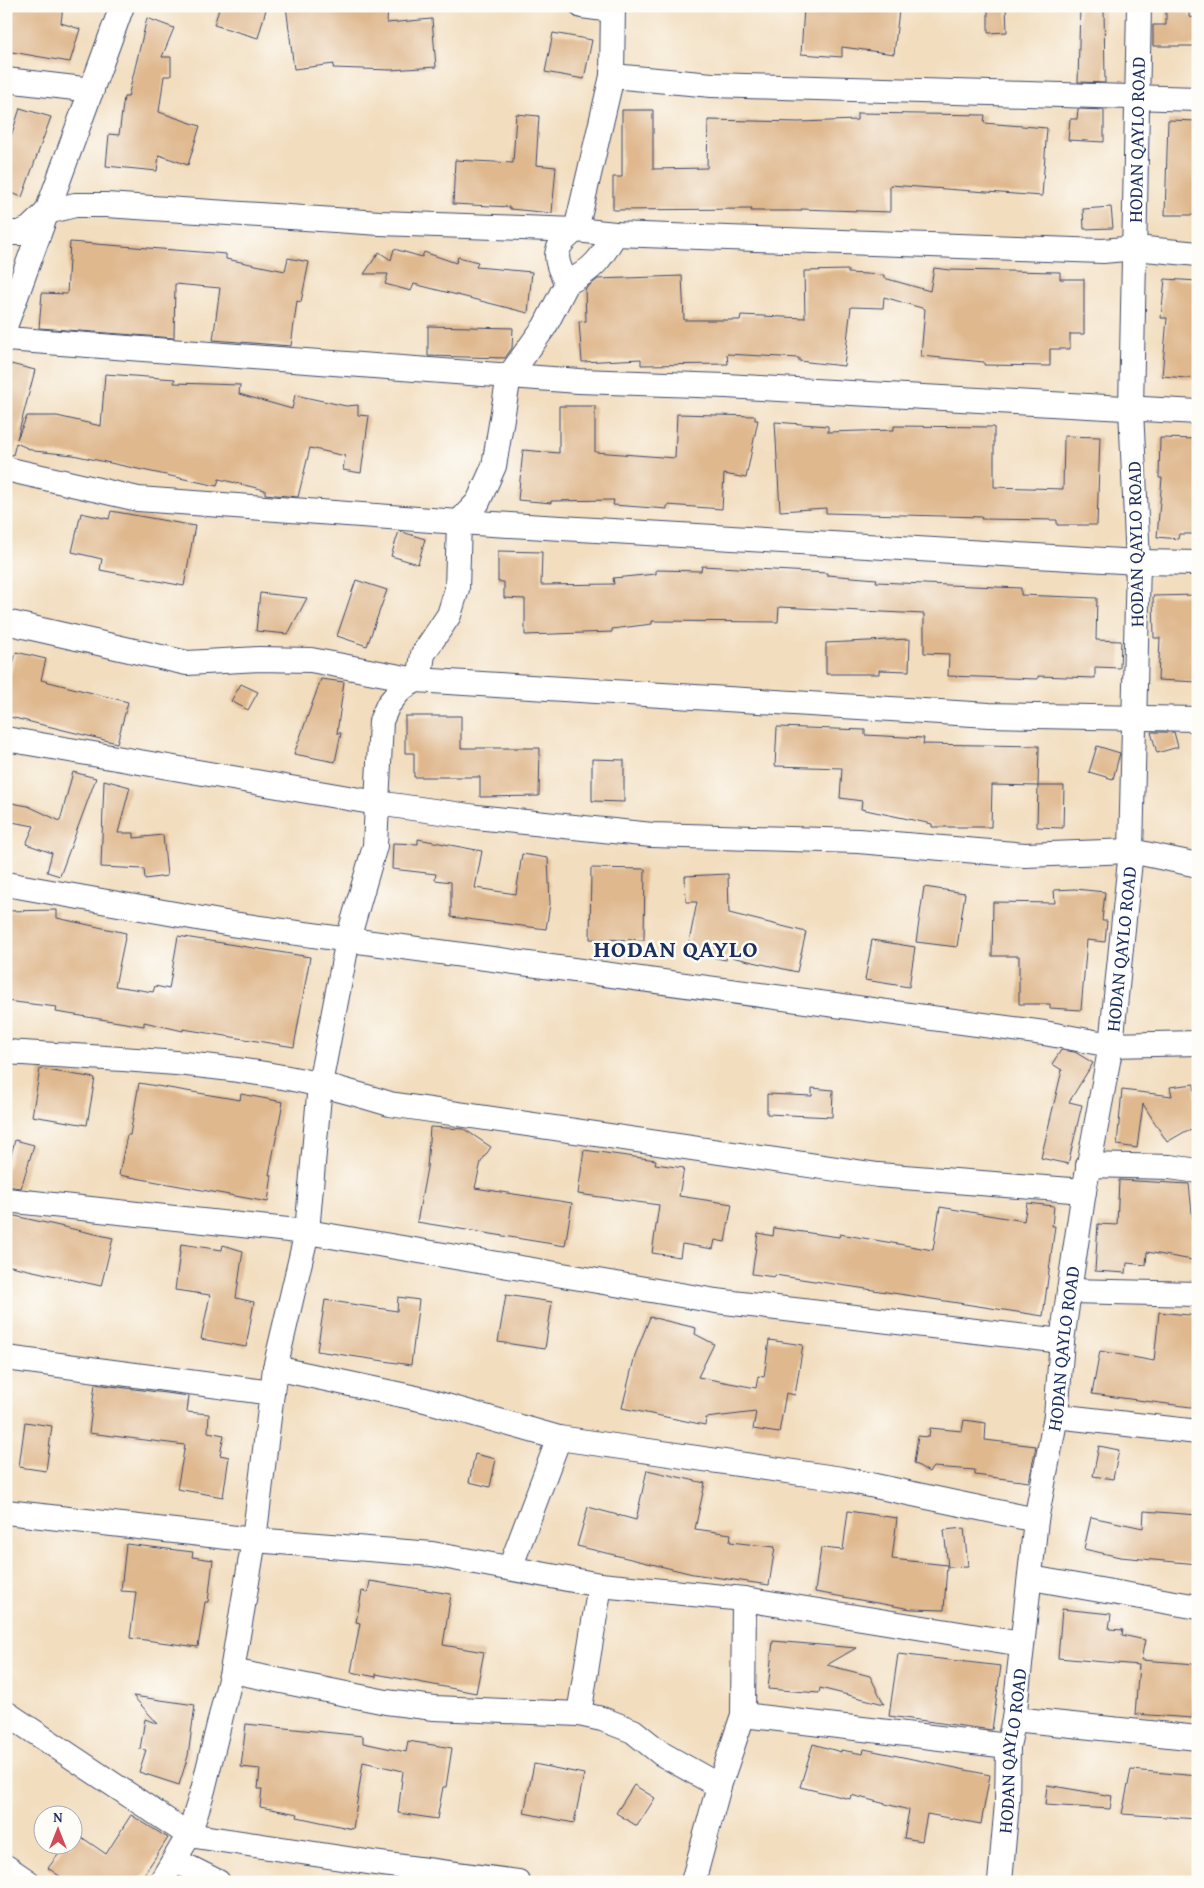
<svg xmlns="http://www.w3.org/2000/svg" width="1204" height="1888" font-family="'Gentium Book Plus',serif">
<rect width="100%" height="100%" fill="#fdfcf7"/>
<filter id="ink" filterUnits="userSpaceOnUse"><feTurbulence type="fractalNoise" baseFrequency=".02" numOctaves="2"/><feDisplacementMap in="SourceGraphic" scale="10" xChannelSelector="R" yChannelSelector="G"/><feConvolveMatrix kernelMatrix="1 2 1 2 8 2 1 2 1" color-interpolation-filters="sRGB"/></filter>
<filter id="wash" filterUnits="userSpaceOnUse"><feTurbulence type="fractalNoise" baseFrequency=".0096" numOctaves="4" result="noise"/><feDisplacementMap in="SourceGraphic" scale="20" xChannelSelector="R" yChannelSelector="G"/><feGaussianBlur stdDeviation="1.12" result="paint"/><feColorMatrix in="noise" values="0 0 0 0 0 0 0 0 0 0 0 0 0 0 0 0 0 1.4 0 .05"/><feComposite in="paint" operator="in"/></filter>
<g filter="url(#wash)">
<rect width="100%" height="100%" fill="#f2ddbe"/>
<g id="blocks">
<!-- building -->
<path fill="#dfb88e" d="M6 6H63L61 23 80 29 70 62 6 51Z
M220 6H267L258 38 214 25Z
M286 6H388L387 23 432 19 436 67 391 70 333 68 334 64 294 69Z
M853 6 899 10 894 54 842 47V57L801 54 804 8 852 11Z
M988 6H1006L1007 32 988 33Z
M1080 6H1104L1105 83 1078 82Z
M1166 6H1189V17L1198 18V46H1153V25H1166Z
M147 18 174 28 162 57H171V76H164L159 112 200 126 188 165 159 155 157 171 106 166 109 134 119 135 124 97H128Z
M553 33 592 40 584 79 545 72Z
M20 108 51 117 22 197 6 191V152Z
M1078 109 1104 110V142L1068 140 1070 119H1077Z
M622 110H653V169L707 168 708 120 799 122 857 120V113L985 115 984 123 1047 128 1042 196 890 185V212L801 209V211H751L752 209 613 210V177H622Z
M516 114 539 116 536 165 556 167 552 213 510 209V207L453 204 455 160 513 163Z
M1168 120 1198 121V215H1165Z
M1111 207 1113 228 1084 229 1083 209Z
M70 242 226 254V259L285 271 288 258 309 262 301 302 297 301 291 346 213 340 220 288 175 284 174 338 39 328 42 293 67 294Z
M394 249 422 257 424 252 456 263 458 257 478 262 476 267 532 272 528 313 414 284 411 291 385 284 388 274H364L379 252 391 260Z
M934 268 950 270 1060 272V279H1084V334H1070V349H1050V366L984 365V362L921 356 925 309 884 297 883 308 851 307 844 366 799 361V358L727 354 728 364 641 365V359L582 362 579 322 586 321 585 289 598 279 682 276 684 320H740L741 315 805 318 804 271 848 270V273L884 275V278L930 291Z
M1165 279 1198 281V379L1162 376 1167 318H1161Z
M428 326 513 328 512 348 505 358 428 356Z
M11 364 35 370 17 439 27 416H57L101 426 105 374 175 379 174 383 240 385 239 394 292 409 295 395 346 406 358 405V415L369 416 361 473 343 470 345 456 310 448 298 497 265 494V490L219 479 217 486 73 455 34 451 16 443 13 455 6 454V384Z
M559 406H595V452L675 458 677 414 755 416V420H758L746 478 724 474 722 509 667 505V509L613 505 614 500 551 501V503L518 500 523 450 559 453Z
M775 422 828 426V432L894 430V426L994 427V487L1063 489 1064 436 1100 437 1097 525H1057V520L981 519 982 517 826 513V508L780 511Z
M1160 438 1198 439V534H1179L1178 539 1157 537 1162 478H1159Z
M111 511 195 526 184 586 100 570 102 559 72 552 81 513 109 519Z
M399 531 425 539 418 564 391 556Z
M498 551 542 552 541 585 614 584 613 578 656 574V570L701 571 702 566 827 573V575L877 579 876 582 1021 588V595L1097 598 1096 640 1121 641 1120 668 1095 667V678L1038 676V679L948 676 949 654 924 653V614L779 607 778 622 652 621V624L612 629V632L525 635V599L504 598V582H498Z
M356 580 387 590 367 646 337 636Z
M260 593 307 598 288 634 256 631Z
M1198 595V682L1158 680 1160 638H1154L1153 596Z
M910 639 909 671 879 670V674H826V643Z
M16 652 46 659 41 680 128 702 117 743 6 716V672L11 673Z
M321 679 344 682 337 733H341L335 762 294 754Z
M241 684 258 692 248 710 231 701Z
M405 716H461V748H540L539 796 480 797V777H414V753H405Z
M777 727 865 730V735L924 738 923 744 1039 746 1038 786 992 785 991 827H932V824L861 809 862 801 840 798 842 768 775 766Z
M1151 732H1174L1178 747 1157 753Z
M1097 746 1120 753 1113 779 1089 772Z
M592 759 624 760V802L592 801Z
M73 772 96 778 60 876 47 872 52 853 26 844 34 826 6 821V802L28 806 60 821Z
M104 780 130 787 118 833H134V838L163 835 167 876 145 879 144 869 101 867Z
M1038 786H1064L1063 828 1037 827Z
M418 839 482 851 475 888 516 894 522 854 548 858 550 904 546 929 451 917V882L435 880 436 874 392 869 393 843 418 844Z
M591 868 645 869 644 940 590 939Z
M728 874 729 913 806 932 797 972 727 956 726 960 687 952 697 902H686L685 876Z
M924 887 965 893 957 947 916 942Z
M1075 889 1105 892 1102 921H1107L1105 942 1087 940 1081 1010 1050 1008V1004H1019V956H992L993 902 1055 903 1054 890Z
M57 910V918L126 933 115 986 153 992 155 986 169 989 178 936 310 957 294 1047 183 1029V1031L144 1022V1026L56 1012 57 1007 6 1001V911Z
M872 940 915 947 909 987 865 980Z
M1061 1050 1075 1052 1093 1063 1069 1102 1082 1105 1068 1164 1041 1158 1062 1070 1052 1064Z
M40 1069 95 1078 87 1125 32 1116Z
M139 1083 240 1100 241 1094 283 1102 269 1175H272L268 1202 119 1175 127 1135H130Z
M1194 1084 1198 1130 1186 1131 1167 1142 1143 1104 1137 1148 1117 1145 1122 1090 1172 1096 1170 1087Z
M812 1088 833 1090 832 1117 767 1114V1094L812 1096Z
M430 1127 464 1129 491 1147 481 1162 475 1188 572 1203 565 1246 417 1222 427 1168Z
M15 1140 34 1145 21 1188 6 1186V1174Z
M584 1150 656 1160 655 1164 684 1168 679 1196 732 1204 725 1242 715 1240 713 1249 682 1244 680 1257 652 1253 659 1205 578 1194Z
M1119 1180 1189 1184 1193 1222 1198 1223V1261L1147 1252 1146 1265 1127 1263 1126 1273 1095 1271 1098 1224 1117 1225Z
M1027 1203 1054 1206 1052 1226H1055L1043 1316 775 1275V1277L752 1274 758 1233 773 1236 774 1228 839 1237 840 1234 933 1250 940 1207 1024 1221Z
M6 1214 113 1238 101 1286 6 1265Z
M181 1244 222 1250 223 1245 243 1251 236 1298 254 1302 246 1347 201 1339 210 1295 175 1290Z
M506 1295 552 1302 545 1349 498 1342Z
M398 1297 419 1300 411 1365 317 1351 325 1300 397 1311Z
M1159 1312 1198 1316V1408L1092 1394 1100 1351 1154 1361Z
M650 1317 696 1328 695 1334 714 1344 698 1377 756 1388 758 1376 764 1377 769 1340 803 1345 795 1395 786 1393 779 1433 753 1429 756 1412 706 1418 705 1425 622 1408 635 1355Z
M95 1384 189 1396 187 1412 209 1414 208 1432 224 1435 220 1455 229 1457 223 1497 177 1489 185 1445 89 1433Z
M964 1420 986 1423 985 1440 1036 1446 1029 1482 975 1475V1470L933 1467 929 1472 914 1463 918 1436 929 1437 930 1428 962 1431Z
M25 1422 52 1426 46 1471 19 1467Z
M1099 1446 1119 1450 1113 1479 1093 1476Z
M475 1454 496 1459 490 1487 469 1482Z
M647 1470 705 1483 695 1529 731 1534 730 1542 775 1547 769 1585 693 1574 577 1546 588 1507 636 1520Z
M848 1511 897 1518 892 1559 947 1565 944 1610 911 1609 815 1592 821 1548 843 1550Z
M1144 1511 1198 1515V1564L1120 1557 1084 1549 1091 1517 1143 1528Z
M964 1528 968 1566 948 1567 944 1530Z
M126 1544 193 1552 192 1557 213 1560 208 1602H205L198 1647 130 1638 136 1592 121 1591Z
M370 1581 451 1594 443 1645 484 1652 476 1693 376 1674V1677L351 1672 360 1623 356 1622 362 1591 368 1592Z
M1062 1609 1111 1614 1109 1629 1123 1630 1122 1635 1145 1640 1141 1660 1196 1664 1192 1718 1135 1714 1139 1665 1058 1658Z
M773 1641 856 1648 827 1665 870 1676 884 1704 820 1688 819 1693 768 1689Z
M898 1654 1001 1666 992 1730 889 1716Z
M133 1696 195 1705 188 1756 179 1785 139 1772 146 1750 140 1749 145 1719 158 1724Z
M246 1724 363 1736V1743L406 1752 408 1741 452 1748 446 1787H443L437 1819 398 1813 403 1771 363 1762 353 1829 297 1817 298 1814 260 1807 262 1789H258L260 1769 241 1767Z
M813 1744 841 1752V1750L863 1754 864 1749 990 1775 981 1824 927 1814 922 1841 904 1838 909 1810 851 1795 850 1799 800 1787Z
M534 1764 584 1774 574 1823 524 1813Z
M1131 1770 1198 1776V1819L1122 1814Z
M634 1785 655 1798 637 1826 616 1813Z
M1047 1785 1112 1796 1110 1809 1045 1805Z
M131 1815 168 1838 139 1882H68L48 1868 65 1846H72L74 1832 106 1854Z"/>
</g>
</g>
<g filter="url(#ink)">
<use href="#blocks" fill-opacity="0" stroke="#3b496c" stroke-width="1"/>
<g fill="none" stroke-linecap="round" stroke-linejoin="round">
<!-- minor casing -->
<g stroke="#3b496c" stroke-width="26">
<g id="minor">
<path d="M582 6 612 10"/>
<path d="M612 76 712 85 1198 99"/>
<path d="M6 80 92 90"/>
<path d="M6 233H19L29 229 47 212 75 205H106L380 223 576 230 615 234 1103 251 1135 248 1198 254"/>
<path d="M567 283C593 270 601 259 615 234"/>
<path d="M6 324 122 6"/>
<path d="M6 339 579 381 726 386 1198 412"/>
<path d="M6 469 138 499 459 522 1138 562 1198 563"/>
<path d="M6 622 187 663 259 659 311 660 416 680 989 715 1198 719"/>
<path d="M6 739 377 803 476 817 652 835 858 841 1025 855 1131 851 1198 865"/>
<path d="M6 884 231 924 1044 1033 1111 1045 1198 1043"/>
<path d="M6 1052C111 1059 218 1061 321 1085 344 1090 367 1097 390 1104L878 1175 1084 1191"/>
<path d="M1088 1165 1170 1167 1198 1171"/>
<path d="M6 1200 307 1232 716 1301 1062 1341"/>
<path d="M1069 1291 1198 1294"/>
<path d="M6 1358 272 1393"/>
<path d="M275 1368 425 1400 559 1438 842 1479 1036 1520"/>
<path d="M1056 1416 1198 1432"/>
<path d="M6 1512 254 1540 432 1554 600 1585 744 1599 1022 1644"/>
<path d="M510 1568 559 1438"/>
<path d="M1031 1578 1198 1607"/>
<path d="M232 1671 386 1702 434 1708 579 1714 602 1719 633 1731 662 1754 719 1786"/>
<path d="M6 1713 189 1835 374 1863 518 1882"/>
<path d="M579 1714 600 1585"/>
<path d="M743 1715 1008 1746"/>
<path d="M1014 1719 1198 1738"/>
<path d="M176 1861 218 1882"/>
<path d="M6 1867 28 1882"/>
<path d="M161 1882 189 1835 203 1790 232 1671 254 1540 275 1368 307 1232 320 1084 348 939 375 846 381 721 388 705 401 689 416 680 421 668 423 654 449 615 457 589 459 522 478 502 494 466 509 376 545 326 567 283C553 258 552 247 576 230L612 76 613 6"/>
<path d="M693 1882 719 1786 743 1715 744 1599"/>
<path id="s1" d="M1000 1882 1007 1803 1008 1746 1014 1719 1036 1520 1056 1416 1062 1341 1069 1291 1084 1191 1111 1045 1131 851 1138 562 1131 409 1139 6"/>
</g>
</g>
<!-- minor -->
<use href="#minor" stroke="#fff" stroke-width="24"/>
</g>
</g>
<g text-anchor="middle" stroke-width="5" stroke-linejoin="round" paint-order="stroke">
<!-- street labels -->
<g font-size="19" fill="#1b2f5e" stroke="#fdfcf7">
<text dy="7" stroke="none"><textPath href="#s1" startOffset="1752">HODAN QAYLO ROAD</textPath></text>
<text transform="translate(1135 544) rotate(-91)" y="7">HODAN QAYLO ROAD</text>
<text dy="7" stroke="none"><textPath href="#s1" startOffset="942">HODAN QAYLO ROAD</textPath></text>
<text dy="7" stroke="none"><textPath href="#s1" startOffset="538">HODAN QAYLO ROAD</textPath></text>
<text dy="7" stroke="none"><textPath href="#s1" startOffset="132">HODAN QAYLO ROAD</textPath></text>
</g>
<!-- district labels -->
<g font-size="24" font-weight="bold" letter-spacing="1" fill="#1b2f5e" stroke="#fdfcf7">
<text x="676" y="957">HODAN QAYLO</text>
</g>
</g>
<!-- margin -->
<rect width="1204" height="1888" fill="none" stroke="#fdfcf7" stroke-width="25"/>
<!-- north arrow -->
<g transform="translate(58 1830)"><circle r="24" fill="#fdfcf7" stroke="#a3aaba"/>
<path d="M0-4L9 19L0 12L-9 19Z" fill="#d1495b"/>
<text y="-8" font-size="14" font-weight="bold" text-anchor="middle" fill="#1b2f5e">N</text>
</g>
</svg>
